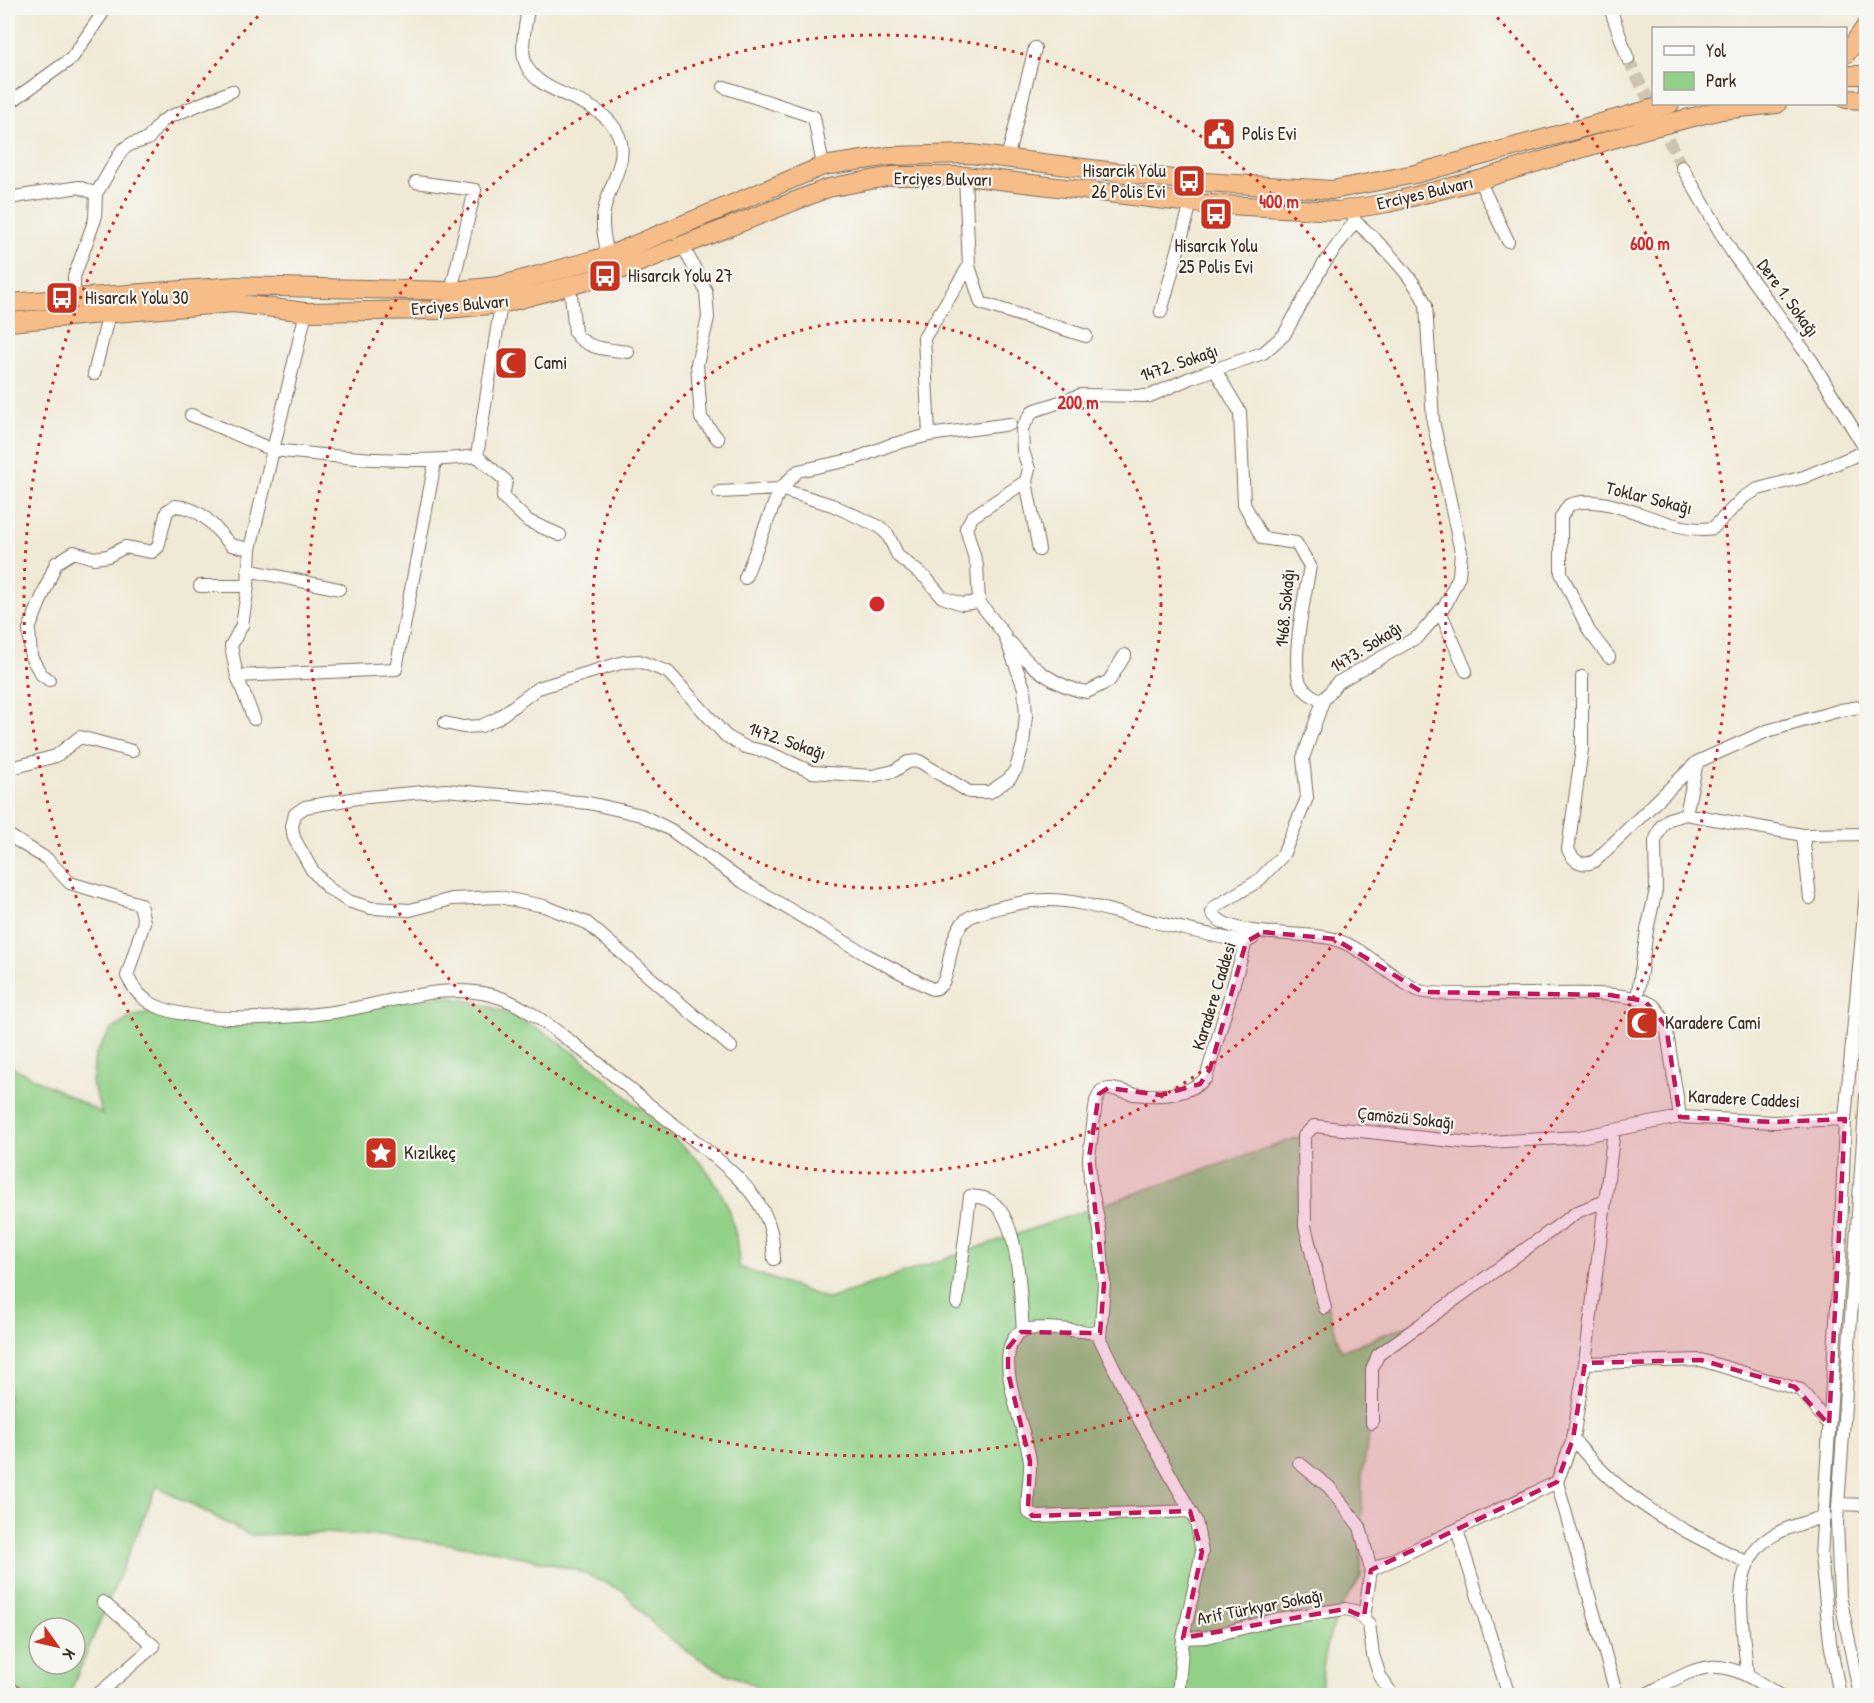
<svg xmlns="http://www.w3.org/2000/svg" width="1874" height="1703" font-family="'Patrick Hand',sans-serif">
<rect width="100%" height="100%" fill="#f6f6f2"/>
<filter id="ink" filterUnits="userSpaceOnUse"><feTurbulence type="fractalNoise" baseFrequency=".0167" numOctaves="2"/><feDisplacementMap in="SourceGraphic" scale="12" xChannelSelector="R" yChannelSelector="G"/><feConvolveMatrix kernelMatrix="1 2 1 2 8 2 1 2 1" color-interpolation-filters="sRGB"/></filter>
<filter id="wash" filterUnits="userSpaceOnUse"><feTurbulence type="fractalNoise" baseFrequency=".008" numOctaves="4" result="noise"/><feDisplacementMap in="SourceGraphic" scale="24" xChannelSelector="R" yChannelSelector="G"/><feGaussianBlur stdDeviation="1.35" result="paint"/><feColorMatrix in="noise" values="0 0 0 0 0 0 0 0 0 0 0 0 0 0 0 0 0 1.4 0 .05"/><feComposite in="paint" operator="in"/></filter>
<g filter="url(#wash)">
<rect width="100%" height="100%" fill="#f0e9d5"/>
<!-- green -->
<path fill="#91d086" stroke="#667d52" stroke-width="1.5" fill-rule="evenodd" d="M439 996C547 1006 613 1089 692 1154 724 1185 738 1222 739 1267L828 1299 1302 1136 1300 1215 1341 1351 1422 1320 1367 1374 1365 1379 1369 1437 1362 1474 1361 1577 1343 1604 1330 1634 1323 1666 1321 1695H759L755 1685 721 1671 690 1653 660 1631 623 1591 576 1570 499 1551 399 1537 324 1533 249 1535 157 1486 69 1695H8V1065L102 1113 92 1083 95 1055 110 1031 132 1016 159 1012 203 1020ZM39 1628H75V1664H39Z"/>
</g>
<g filter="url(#ink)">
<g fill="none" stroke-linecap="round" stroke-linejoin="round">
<!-- minor-tunnel -->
<path stroke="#ccc3b0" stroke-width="12" stroke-dasharray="12 6" stroke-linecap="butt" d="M1628 59 1682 167"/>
<!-- minor casing -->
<g stroke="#7a6d5e" stroke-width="14">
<path id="minor" d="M528 8C526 24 520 46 525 62 538 99 601 94 619 136 629 161 608 186 604 211 601 226 605 241 608 256
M1610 8 1628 59
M724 87 814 117 823 166
M1866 99V78
M8 104 72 58 106 8
M1007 159 1035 48
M1682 167 1733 254 1812 361 1866 450
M965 176 969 266 981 303 1086 336
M1479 180 1508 241
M416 182 475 190 451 291
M96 194 122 150 131 144 148 139 161 122 169 117 232 91
M8 198 79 187 96 194 95 219 74 277V297
M1353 216 1355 221C1378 241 1415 278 1426 305L1433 421 1461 552 1459 576 1446 604 1419 636 1337 683 1323 701 1303 758 1307 798 1283 855 1258 881 1215 907 1212 913C1231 940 1304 930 1334 939 1367 949 1389 978 1420 991 1434 996 1508 994 1529 994 1558 995 1633 989 1654 1006 1660 1012 1663 1019 1666 1026L1680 1117
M683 246 706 291 708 318 697 364 701 418 718 439
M570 285 575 333C587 350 609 349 628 352
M1161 312 1191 203
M1215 370 1240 412 1244 504 1262 538 1296 543 1310 566C1305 595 1292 653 1299 680 1302 691 1313 697 1323 701
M94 374 109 313
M191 415 273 450 306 312
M929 435 924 338 969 266
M477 456 506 481 503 497 528 521 560 535
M1026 481 1039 550
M719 492 780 489 832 505 880 527 888 535 898 556 927 579 942 597 962 604 979 602
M248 570 339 589
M745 578 780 489 798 471 854 459 890 445 929 435 1010 424
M200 586H248
M1440 611 1466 671
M1011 643C1029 666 1057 688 1087 692L1109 681 1125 655
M1609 657 1589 631 1561 573V517L1569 505C1610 489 1667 536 1713 528L1744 497 1758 489 1804 477 1866 451
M237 676 396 669 435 462
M1582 677V749L1568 849C1573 862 1583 867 1595 861L1697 762 1767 731 1841 710 1866 706
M49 680 41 674 31 657 29 629 56 563 74 552 94 558 108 556 125 547 152 552 158 547 167 511 175 506C204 508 213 527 231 545L250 549
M254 719 237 676 231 646 242 625 248 586 250 549 273 450C342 457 408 465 477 456L501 304
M445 723 463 727 481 726 498 718 538 688 624 662 639 661 668 672 726 736 745 747 767 752 812 772 872 776 894 771 908 762 919 761 969 792H990L1009 779 1016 769 1023 745 1026 716 1024 688 1004 634 979 602 977 566 966 528 972 517 1026 481 1029 469 1023 451 1022 428 1033 411 1081 395 1150 396 1190 378 1263 353 1284 335 1323 265 1355 221
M1697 762 1686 814 1803 835 1866 834
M8 769 56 756 80 737 132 751
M8 835 47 859 70 883 140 904 144 922 127 976C133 988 141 999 154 1005 195 1025 289 1018 334 1012 389 1004 450 978 504 999 525 1007 544 1022 562 1035 600 1063 635 1094 672 1123 706 1150 762 1188 771 1232 773 1241 773 1250 774 1259
M1803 835 1810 898
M1637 999 1647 930 1656 890 1655 841 1662 825 1669 819 1686 814
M731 1047 587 923 544 906 499 897 452 899 410 910 371 908 348 901 328 888 312 870 294 838 292 826 295 814 305 807 357 798 446 790 589 803 641 815 671 830 743 882 867 955 932 989C958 989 939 925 977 914 999 907 1025 900 1049 900 1076 900 1103 909 1130 916 1168 925 1207 935 1246 942
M1614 1130 1585 1363 1573 1439 1557 1482 1617 1696
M1854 1296 1866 1298
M957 1303 970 1196C978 1197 985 1197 992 1202 1020 1221 1020 1298 1023 1331
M1325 1308 1305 1226 1304 1136 1314 1126 1471 1143 1579 1137 1680 1117 1773 1122 1845 1119
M1100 1333C1083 1332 1036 1324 1022 1331 988 1349 1027 1431 1030 1461 1031 1478 1026 1495 1028 1512L1037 1517 1190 1511
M1585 1363 1701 1360 1801 1390 1829 1425
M1372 1423V1369L1378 1355 1577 1212 1605 1201
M1573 1439C1626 1504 1675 1526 1748 1563
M1299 1463 1329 1487 1360 1527 1371 1570
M1838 1504 1866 1505
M1457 1530 1509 1696
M1364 1617 1371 1570 1557 1482
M1183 1638 1207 1637 1278 1619 1345 1609 1355 1611 1369 1624 1373 1655 1380 1676 1393 1696
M1747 1673C1745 1632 1727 1571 1765 1541 1781 1528 1805 1523 1825 1516
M8 1686 20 1696
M99 1693 116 1696
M96 1696 154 1646 103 1602
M1178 1696 1183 1638 1202 1552 1196 1521 1139 1419 1100 1339 1104 1284 1100 1230 1090 1180 1089 1157 1096 1101 1101 1091C1112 1086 1123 1092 1134 1094 1158 1097 1189 1096 1206 1078L1246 942 1252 939
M1643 1696C1707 1662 1716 1652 1780 1696
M1840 1696 1830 1642 1821 1556 1840 1259 1845 1119 1866 892
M1860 1696 1840 1596 1837 1522 1866 1096"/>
</g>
<!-- highway casing -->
<g stroke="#7a6d5e" stroke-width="20">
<path id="highway" d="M1846 54 1866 26
M1846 75H1866
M1846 99 1866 100
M8 303 236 286 451 291 499 286 608 256 823 166 890 156 971 154 1189 181 1332 190 1415 174 1670 104
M8 322 233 303 306 312 436 310 501 304 605 276 828 188 892 176H965L1191 203 1338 211 1388 203 1479 180 1646 129 1721 110 1777 104"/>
</g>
<!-- minor -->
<use href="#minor" stroke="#fff" stroke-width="12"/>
<!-- highway -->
<use href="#highway" stroke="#f7bd88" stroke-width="18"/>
</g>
</g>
<!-- marked area -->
<path fill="#c2185b" fill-opacity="0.2" stroke="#c2185b" stroke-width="4.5" stroke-dasharray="12 8" stroke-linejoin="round" d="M1263 932 1335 939 1422 992 1610 995 1645 1001 1666 1026 1680 1117 1773 1122 1845 1119 1829 1425 1795 1387 1701 1360 1585 1363 1573 1439 1557 1482 1371 1570 1364 1617 1345 1609 1183 1638 1202 1552 1190 1511 1032 1516 1028 1509 1030 1461 1008 1373V1348L1021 1332 1100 1333 1104 1284 1089 1157 1099 1094 1108 1088 1161 1095 1200 1084 1210 1069 1246 942Z"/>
<!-- distance rings -->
<g fill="none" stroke="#d62828" stroke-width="3" stroke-dasharray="3 6">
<circle cx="877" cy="604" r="284"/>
<circle cx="877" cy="604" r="569"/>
<path d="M1491 11A853 853 0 1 1 263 11"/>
</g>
<!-- icons -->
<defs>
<g id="civic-square" transform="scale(1.725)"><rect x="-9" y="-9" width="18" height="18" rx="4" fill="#c8321e" stroke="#f6f6f2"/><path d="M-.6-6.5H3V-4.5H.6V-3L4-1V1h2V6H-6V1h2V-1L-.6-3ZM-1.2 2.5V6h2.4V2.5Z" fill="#fff"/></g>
<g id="bus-square" transform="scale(1.725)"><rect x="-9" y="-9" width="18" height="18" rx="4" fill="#c8321e" stroke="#f6f6f2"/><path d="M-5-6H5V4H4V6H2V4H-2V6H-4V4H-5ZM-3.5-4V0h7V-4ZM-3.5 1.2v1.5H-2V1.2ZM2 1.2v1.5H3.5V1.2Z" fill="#fff"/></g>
<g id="mosque-square" transform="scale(1.725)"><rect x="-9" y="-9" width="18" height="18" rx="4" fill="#c8321e" stroke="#f6f6f2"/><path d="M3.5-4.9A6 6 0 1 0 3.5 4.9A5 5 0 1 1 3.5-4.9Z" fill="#fff"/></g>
<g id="sight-square" transform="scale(1.725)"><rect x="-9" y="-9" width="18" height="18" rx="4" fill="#c8321e" stroke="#f6f6f2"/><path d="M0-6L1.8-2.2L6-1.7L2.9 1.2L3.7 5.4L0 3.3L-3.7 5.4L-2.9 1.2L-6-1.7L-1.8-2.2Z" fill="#fff"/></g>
</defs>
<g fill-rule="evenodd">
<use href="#civic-square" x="1219" y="134"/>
<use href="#bus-square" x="1189" y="181"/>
<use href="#bus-square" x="1216" y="214"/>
<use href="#bus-square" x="605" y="276"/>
<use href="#bus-square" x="62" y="298"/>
<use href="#mosque-square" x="511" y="363"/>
<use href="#mosque-square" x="1642" y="1023"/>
<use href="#sight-square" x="381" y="1153"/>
</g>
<g text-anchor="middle" stroke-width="4.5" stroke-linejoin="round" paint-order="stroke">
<!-- poi labels -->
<g font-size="18" fill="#3b2a1e" stroke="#f6f6f2" text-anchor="start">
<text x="1242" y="140">Polis Evi</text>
<text x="1166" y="177" text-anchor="end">Hisarcık Yolu<tspan x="1166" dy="21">26 Polis Evi</tspan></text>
<text x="1216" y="252" text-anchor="middle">Hisarcık Yolu<tspan x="1216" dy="21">25 Polis Evi</tspan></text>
<text x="628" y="282">Hisarcık Yolu 27</text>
<text x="85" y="304">Hisarcık Yolu 30</text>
<text x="534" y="369">Cami</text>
<text x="1665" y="1029">Karadere Cami</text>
<text x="404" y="1159">Kızılkeç</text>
</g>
<!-- street labels -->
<g font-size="18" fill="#3b2a1e" stroke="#f6f6f2">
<text transform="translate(943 179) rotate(1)" y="6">Erciyes Bulvarı</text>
<text transform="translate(1425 193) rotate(-13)" y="6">Erciyes Bulvarı</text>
<text transform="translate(1788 298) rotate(54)" y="6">Dere 1. Sokağı</text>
<text transform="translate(460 305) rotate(-5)" y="6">Erciyes Bulvarı</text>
<text transform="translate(1179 363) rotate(-19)" y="6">1472. Sokağı</text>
<text transform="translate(1649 498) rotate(14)" y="6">Toklar Sokağı</text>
<text transform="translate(1285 608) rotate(-85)" y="6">1468. Sokağı</text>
<text transform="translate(1366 647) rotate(-32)" y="6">1473. Sokağı</text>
<text transform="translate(787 741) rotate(19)" y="6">1472. Sokağı</text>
<text transform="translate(1214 996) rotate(-73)" y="6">Karadere Caddesi</text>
<text transform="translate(1744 1099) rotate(3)" y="6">Karadere Caddesi</text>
<text transform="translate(1406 1118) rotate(6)" y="6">Çamözü Sokağı</text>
<text transform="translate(1260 1607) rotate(-11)" y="6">Arif Türkyar Sokağı</text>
</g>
</g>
<circle cx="877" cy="604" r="9" fill="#d62828" stroke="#f6f6f2" stroke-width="3"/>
<g font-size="18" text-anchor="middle" font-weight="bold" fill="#d62828" stroke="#f6f6f2" stroke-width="4.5" stroke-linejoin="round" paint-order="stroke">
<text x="1279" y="208">400 m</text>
<text x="1650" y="250">600 m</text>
<text x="1078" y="409">200 m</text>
</g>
<!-- margin -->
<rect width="1874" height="1703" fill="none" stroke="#f6f6f2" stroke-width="30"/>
<!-- legend -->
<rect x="1652" y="27" width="195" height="78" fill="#f6f6f2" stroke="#aba49d" stroke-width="1.5"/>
<rect x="1664" y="46" width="30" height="9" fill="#ffffff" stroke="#aba49d" stroke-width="1.5"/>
<text x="1706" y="57" font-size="18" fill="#3b2a1e">Yol</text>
<rect x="1664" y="72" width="30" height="18" fill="#91d086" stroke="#aba49d" stroke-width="1.5"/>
<text x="1706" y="87" font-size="18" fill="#3b2a1e">Park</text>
<!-- north arrow -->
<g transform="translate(57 1646) rotate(124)"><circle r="28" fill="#f6f6f2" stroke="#aba49d" stroke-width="1.5"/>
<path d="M0-4.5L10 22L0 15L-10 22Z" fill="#c8321e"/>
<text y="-9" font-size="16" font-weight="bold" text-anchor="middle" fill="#3b2a1e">K</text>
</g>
</svg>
